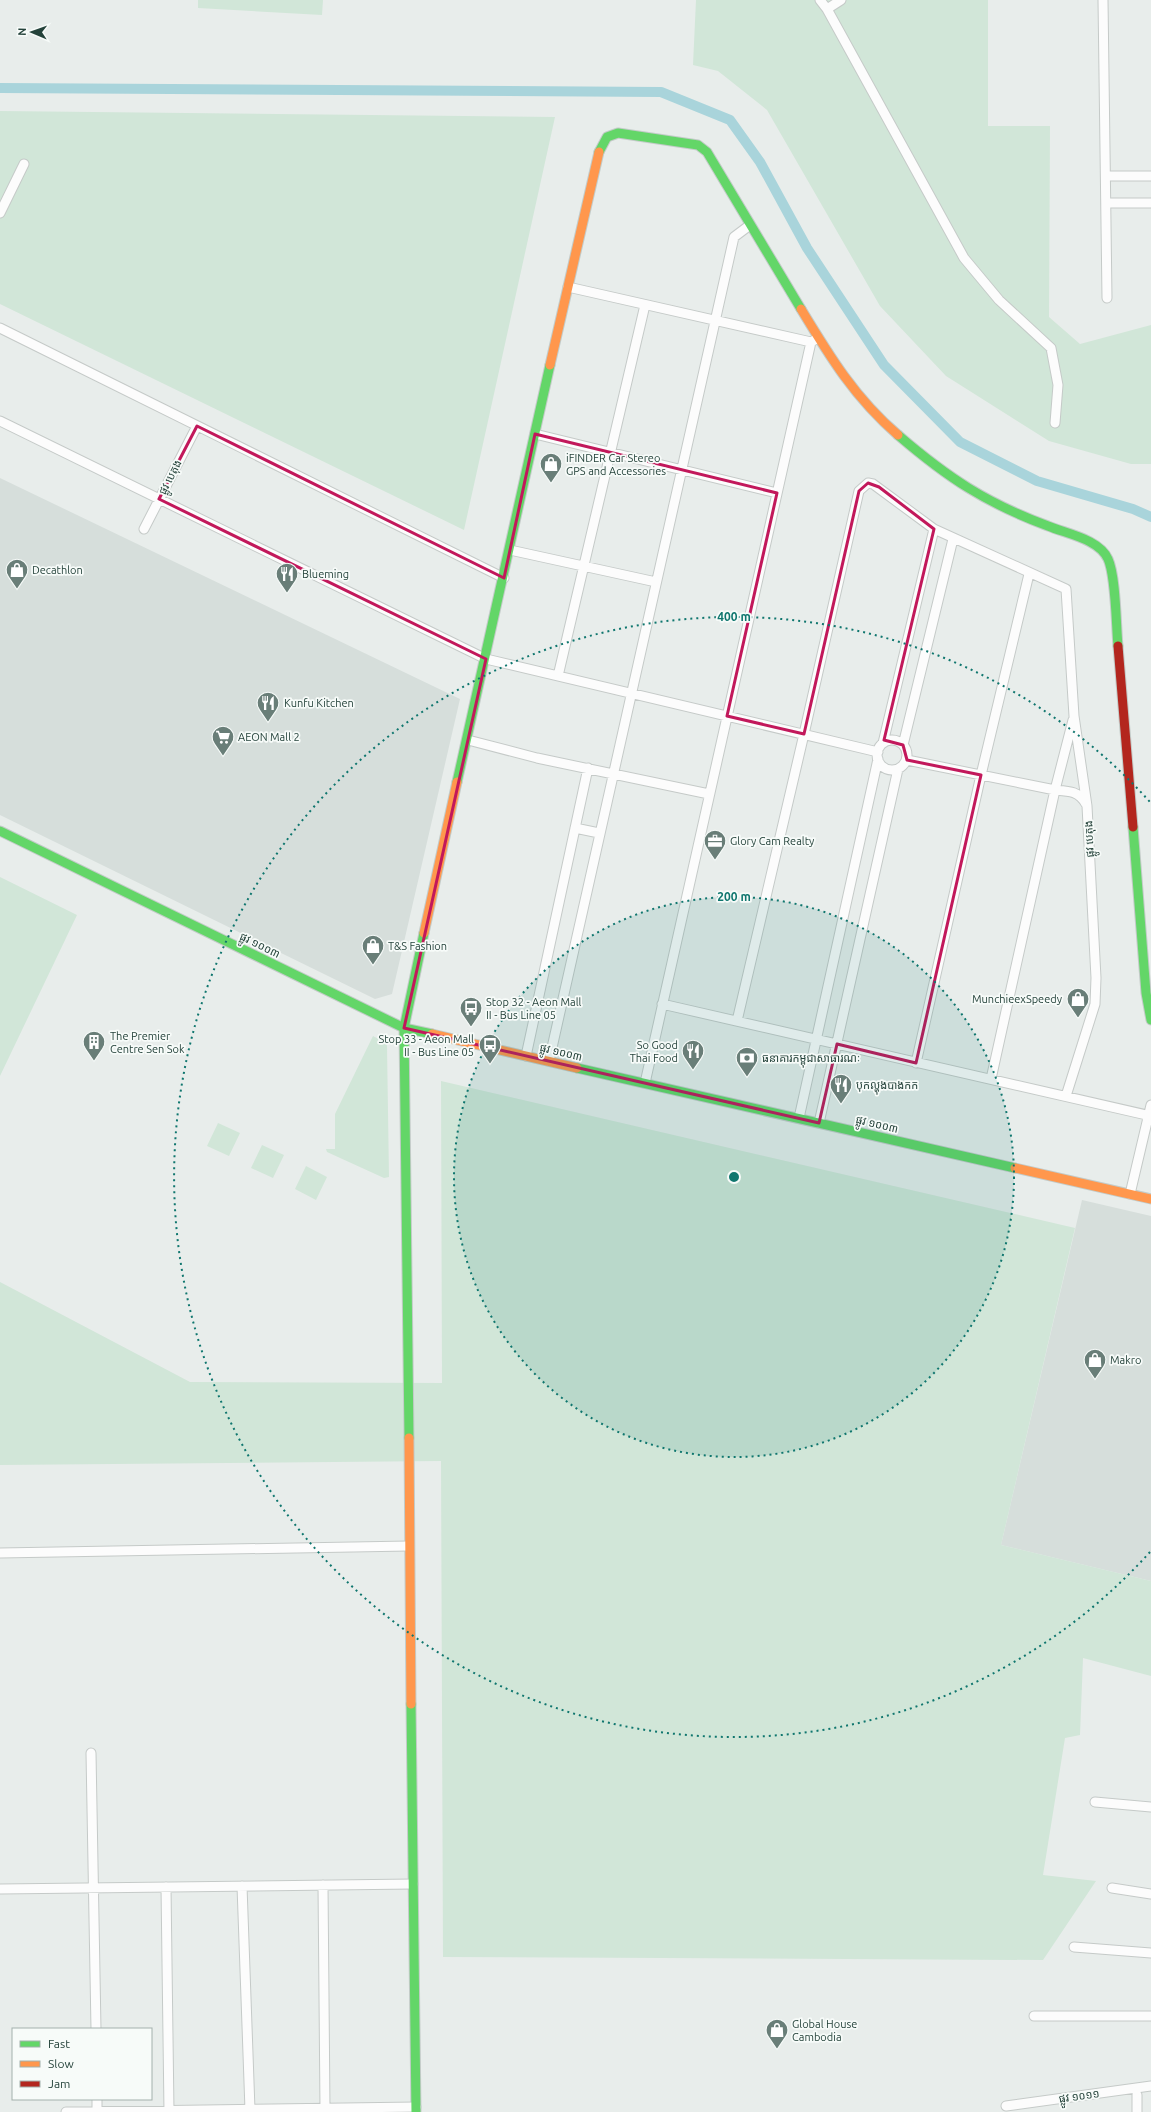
<svg xmlns="http://www.w3.org/2000/svg" width="1151" height="2112" font-family="Ubuntu,'Noto Sans Khmer',sans-serif">
<rect width="100%" height="100%" fill="#e8edeb"/>
<!-- built -->
<path fill="#d6dedb" d="M0 478 460 699 392 994 375 999 0 815Z
M1082 1200 1151 1216V1581L1001 1545Z"/>
<!-- green -->
<path fill="#d1e6d8" d="M198 0H323L322 15 198 8Z
M696 0H988V126H1050L1049 317 1080 344 1151 325V464H1131L1049 441 946 376 880 306 767 110 718 71 693 65Z
M0 111 555 117 464 530 0 304Z
M0 877 77 915 0 1076Z
M373 1036 386 1043 387 1046 389 1177 384 1178 327 1152 326 1149H335V1114Z
M441 1081 1075 1228 1001 1545 1151 1581V1676L1083 1658 1080 1735 1065 1738 1043 1875 1096 1881 1043 1960 443 1957 441 1461 0 1465V1282L190 1382 442 1383Z
M218 1123 240 1133 229 1156 207 1146Z
M262 1145 284 1155 273 1178 251 1168Z
M306 1166 327 1177 316 1200 295 1189Z"/>
<g fill="none" stroke-linecap="round" stroke-linejoin="round">
<!-- canal -->
<path stroke="#a9d4db" stroke-width="10" d="M0 88 661 92 730 120 760 162 807 248 884 365 960 442 1037 481 1133 509 1151 517"/>
<!-- street casing -->
<g stroke="#c5cac8" stroke-width="11">
<path id="street" d="M820 0 827 9 964 258 999 300 1051 348 1058 385 1055 423
M1103 0 1107 298
M827 9 841 0
M1106 176H1151
M1107 203H1151
M0 213 24 164
M568 287 811 342
M0 328 504 578
M0 421 486 659 878 752
M535 434 777 493
M144 529 197 426
M510 550 656 582
M558 676 645 305
M468 740 537 758 709 794
M877 755a15 15 0 1 1 30 0a15 15 0 1 1-30 0Z
M883 743 934 529
M903 745 953 539
M907 760 1055 790C1069 791 1079 791 1086 804
M575 828 599 833
M662 1004 1151 1116
M737 1021 804 734 859 491 868 483 873 484 934 529 1066 589 1074 716 1087 806 1096 978 1095 1004 1066 1096
M526 1056 588 768
M549 1061 734 237 750 225
M916 1063 981 775 1029 574
M991 1079 1055 790 1073 720
M645 1083 811 342 818 338
M799 1118 878 759
M819 1123 898 769
M1130 1194 1151 1105
M0 1553 409 1546
M91 1753 96 2029
M1095 1802 1151 1807
M323 1885 325 2109
M242 1886 250 2110
M166 1887 169 2112
M1112 1888 1151 1894
M0 1889 413 1884
M1074 1947 1151 1953
M1034 2016H1151
M1137 2095V2112
M97 2099V2112
M1006 2106 1151 2086
M66 2112 416 2107"/>
</g>
<!-- fast casing -->
<g stroke="#c3cbc8" stroke-width="11">
<path id="fast" d="M599 152 607 137 618 133 698 145 707 152 801 309
M898 435C948 478 986 503 1048 526 1067 534 1099 539 1108 559 1116 576 1116 625 1118 646
M457 782 550 365
M1133 827 1146 993 1151 1020
M0 831 404 1028 432 1034
M577 1068 1015 1168
M409 1438 404 1028 424 933
M411 1704 416 2112"/>
</g>
<!-- slow casing -->
<g stroke="#c3cbc8" stroke-width="11">
<path id="slow" d="M801 309C830 357 855 398 898 435
M550 365 599 152
M424 933 457 782
M432 1034 577 1068
M1015 1168 1151 1199
M409 1438 411 1704"/>
</g>
<!-- jam casing -->
<g stroke="#c3cbc8" stroke-width="11">
<path id="jam" d="M1118 646 1133 827"/>
</g>
<!-- street -->
<use href="#street" stroke="#fcfcfc" stroke-width="9"/>
<!-- fast -->
<use href="#fast" stroke="#63d668" stroke-width="9"/>
<!-- slow -->
<use href="#slow" stroke="#ff974d" stroke-width="9"/>
<!-- jam -->
<use href="#jam" stroke="#b3261e" stroke-width="9"/>
</g>
<!-- marked area -->
<path fill="none" stroke="#c2185b" stroke-width="3" stroke-linejoin="round" d="M197 426 504 578 535 434 777 493 727 716 804 734 859 491 868 483 879 487 934 529 884 740 903 745 907 760 981 775 916 1063 837 1044 819 1123 404 1028 486 659 159 499Z"/>
<!-- distance rings -->
<circle cx="734" cy="1177" r="280" fill="#0f766e" fill-opacity=".12"/>
<g fill="none" stroke="#0f766e" stroke-width="2" stroke-dasharray="2 4">
<circle cx="734" cy="1177" r="280"/>
<path d="M1150 1552A560 560 0 1 1 1150 802"/>
</g>
<!-- icons -->
<defs>
<g id="shop-pin" transform="scale(1.15)"><path d="M0 17L-7.5 6A9.5 9.5 0 1 1 7.5 6Z" fill="#697e78" stroke="#f7fbf9"/><path d="M-5-2.5h2.3a2.7 3.5 0 0 1 5.4 0H5L5.5 6h-11ZM-1.5-2.5h3a1.5 2.3 0 0 0-3 0Z" fill="#fff"/></g>
<g id="restaurant-pin" transform="scale(1.15)"><path d="M0 17L-7.5 6A9.5 9.5 0 1 1 7.5 6Z" fill="#697e78" stroke="#f7fbf9"/><path d="M-5-6h1v4h1v-4h1v4h1v-4h1v5L-1.5 .5V6h-2V.5L-5-1ZM5-6V6H3V1.5H1.5Q1.5-4 5-6Z" fill="#fff"/></g>
<g id="supermarket-pin" transform="scale(1.15)"><path d="M0 17L-7.5 6A9.5 9.5 0 1 1 7.5 6Z" fill="#697e78" stroke="#f7fbf9"/><path d="M-6-5.5h2.5l.6 2H6L4.5 2H-2.5L-4.4-4H-6ZM-1.5 3.2a1.3 1.3 0 1 0 .1 0ZM3 3.2a1.3 1.3 0 1 0 .1 0Z" fill="#fff"/></g>
<g id="office-pin" transform="scale(1.15)"><path d="M0 17L-7.5 6A9.5 9.5 0 1 1 7.5 6Z" fill="#697e78" stroke="#f7fbf9"/><path d="M-6-3h4V-5.5h4V-3h4V5H-6ZM-1-4.5V-3h2v-1.5ZM-6 0V1H6V0Z" fill="#fff"/></g>
<g id="bus-pin" transform="scale(1.15)"><path d="M0 17L-7.5 6A9.5 9.5 0 1 1 7.5 6Z" fill="#697e78" stroke="#f7fbf9"/><path d="M-5-6H5V4H4V6H2V4H-2V6H-4V4H-5ZM-3.5-4V0h7V-4ZM-3.5 1.2v1.5H-2V1.2ZM2 1.2v1.5H3.5V1.2Z" fill="#fff"/></g>
<g id="building-pin" transform="scale(1.15)"><path d="M0 17L-7.5 6A9.5 9.5 0 1 1 7.5 6Z" fill="#697e78" stroke="#f7fbf9"/><path d="M-4-6H4V6H1V3H-1V6H-4ZM-2.5-4.3h1.7v1.8h-1.7ZM.8-4.3h1.7v1.8H.8ZM-2.5-1h1.7V.8h-1.7ZM.8-1h1.7V.8H.8Z" fill="#fff"/></g>
<g id="bank-pin" transform="scale(1.15)"><path d="M0 17L-7.5 6A9.5 9.5 0 1 1 7.5 6Z" fill="#697e78" stroke="#f7fbf9"/><path d="M-6-4H6V4H-6ZM0-2.3a2.3 2.3 0 1 0 0 4.6a2.3 2.3 0 1 0 0-4.6Z" fill="#fff"/></g>
</defs>
<g fill-rule="evenodd">
<use href="#shop-pin" x="551" y="464"/>
<use href="#shop-pin" x="17" y="570"/>
<use href="#restaurant-pin" x="287" y="574"/>
<use href="#restaurant-pin" x="268" y="703"/>
<use href="#supermarket-pin" x="223" y="737"/>
<use href="#office-pin" x="715" y="841"/>
<use href="#shop-pin" x="373" y="946"/>
<use href="#shop-pin" x="1078" y="999"/>
<use href="#bus-pin" x="471" y="1008"/>
<use href="#building-pin" x="94" y="1042"/>
<use href="#bus-pin" x="490" y="1045"/>
<use href="#restaurant-pin" x="693" y="1051"/>
<use href="#bank-pin" x="747" y="1058"/>
<use href="#restaurant-pin" x="841" y="1085"/>
<use href="#shop-pin" x="1095" y="1360"/>
<use href="#shop-pin" x="777" y="2030"/>
</g>
<g text-anchor="middle" stroke-width="3.5" stroke-linejoin="round" paint-order="stroke">
<!-- poi labels -->
<g font-size="11" fill="#24423a" stroke="#f7fbf9" text-anchor="start">
<text x="566" y="462">iFINDER Car Stereo<tspan x="566" dy="13">GPS and Accessories</tspan></text>
<text x="32" y="574">Decathlon</text>
<text x="302" y="578">Blueming</text>
<text x="284" y="707">Kunfu Kitchen</text>
<text x="238" y="741">AEON Mall 2</text>
<text x="730" y="845">Glory Cam Realty</text>
<text x="388" y="950">T&amp;S Fashion</text>
<text x="1062" y="1003" text-anchor="end">MunchieexSpeedy</text>
<text x="486" y="1006">Stop 32 - Aeon Mall<tspan x="486" dy="13">II - Bus Line 05</tspan></text>
<text x="110" y="1040">The Premier<tspan x="110" dy="13">Centre Sen Sok</tspan></text>
<text x="474" y="1043" text-anchor="end">Stop 33 - Aeon Mall<tspan x="474" dy="13">II - Bus Line 05</tspan></text>
<text x="678" y="1049" text-anchor="end">So Good<tspan x="678" dy="13">Thai Food</tspan></text>
<text x="762" y="1062">ធនាគារកម្ពុជាសាធារណៈ</text>
<text x="856" y="1089">បុកល្ហុងបាងកក</text>
<text x="1110" y="1364">Makro</text>
<text x="792" y="2028">Global House<tspan x="792" dy="13">Cambodia</tspan></text>
</g>
<!-- street labels -->
<g font-size="11" fill="#24423a" stroke="#f7fbf9">
<text transform="translate(170 477) rotate(-63)" y="4">ផ្លូវ បេតុង</text>
<text transform="translate(1089 839) rotate(-93)" y="4">ផ្លូវ បេតុង</text>
<text transform="translate(260 945) rotate(26)" y="4">ផ្លូវ ១០០៣</text>
<text transform="translate(561 1052) rotate(13)" y="4">ផ្លូវ ១០០៣</text>
<text transform="translate(877 1124) rotate(13)" y="4">ផ្លូវ ១០០៣</text>
<text transform="translate(1079 2096) rotate(-8)" y="4">ផ្លូវ ១០១១</text>
</g>
</g>
<circle cx="734" cy="1177" r="6" fill="#0f766e" stroke="#f7fbf9" stroke-width="2"/>
<g font-size="12" text-anchor="middle" font-weight="bold" fill="#0f766e" stroke="#f7fbf9" stroke-width="3.5" stroke-linejoin="round" paint-order="stroke">
<text x="734" y="621">400 m</text>
<text x="734" y="901">200 m</text>
</g>
<!-- legend -->
<rect x="12" y="2028" width="140" height="72" fill="#f7fbf9" stroke="#a3b1ad"/>
<rect x="20" y="2041" width="20" height="6" fill="#63d668" stroke="#a3b1ad"/>
<text x="48" y="2048" font-size="12" fill="#24423a">Fast</text>
<rect x="20" y="2061" width="20" height="6" fill="#ff974d" stroke="#a3b1ad"/>
<text x="48" y="2068" font-size="12" fill="#24423a">Slow</text>
<rect x="20" y="2081" width="20" height="6" fill="#b3261e" stroke="#a3b1ad"/>
<text x="48" y="2088" font-size="12" fill="#24423a">Jam</text>
<!-- north arrow -->
<g transform="translate(32 32) rotate(272)" stroke="#f7fbf9" stroke-width="3" paint-order="stroke">
<path d="M0-3L7 15L0 10L-7 15Z" fill="#24423a"/>
<text y="-6" font-size="11" font-weight="bold" text-anchor="middle" fill="#24423a">N</text>
</g>
</svg>
